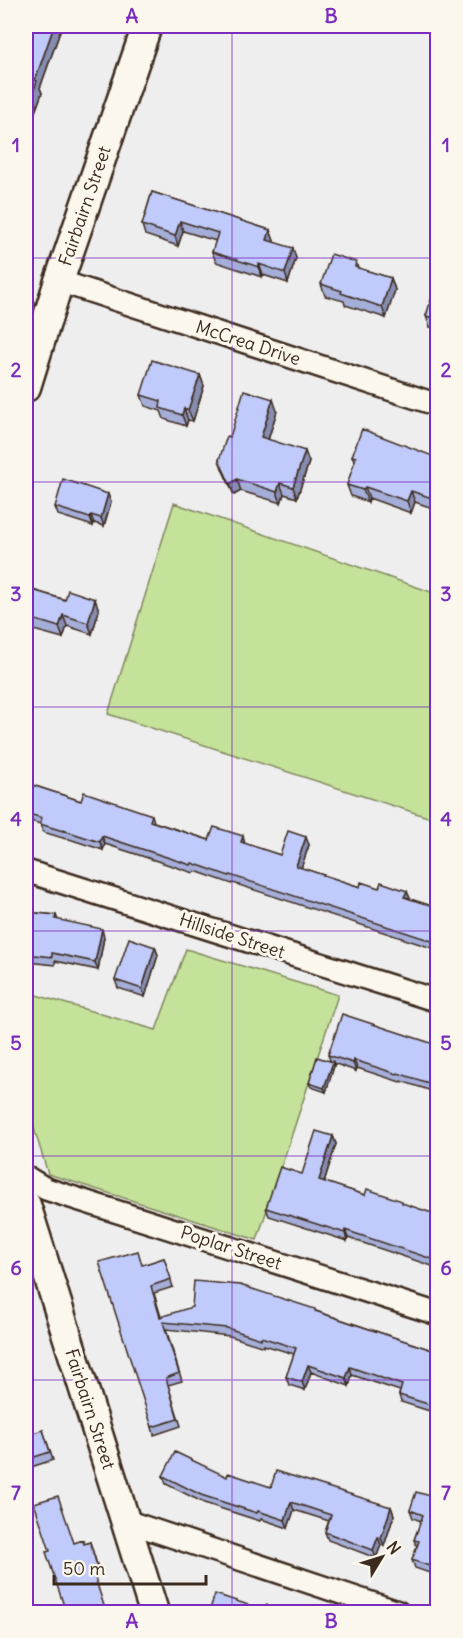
<svg xmlns="http://www.w3.org/2000/svg" width="463" height="1638" font-family="Delius,sans-serif">
<rect width="100%" height="100%" fill="#efeeef"/>
<filter id="ink" filterUnits="userSpaceOnUse"><feTurbulence type="fractalNoise" baseFrequency=".0167" numOctaves="2"/><feDisplacementMap in="SourceGraphic" scale="12" xChannelSelector="R" yChannelSelector="G"/><feConvolveMatrix kernelMatrix="1 2 1 2 8 2 1 2 1" color-interpolation-filters="sRGB"/></filter>
<g filter="url(#ink)">
<!-- green -->
<path fill="#c4e29a" stroke="#80865c" stroke-width="1.5" d="M174 503 437 594V820L108 714Z
M186 949 338 995 257 1240 48 1174 26 1102V992L156 1030Z"/>
<g fill="none" stroke-linecap="round" stroke-linejoin="round">
<!-- street casing -->
<g stroke="#3b2a1e" stroke-width="26">
<path id="street" d="M59 281 438 405
M26 871 438 1001
M26 1177 46 1189 438 1314
M126 1521 398 1612"/>
</g>
<!-- secondary casing -->
<g stroke="#3b2a1e" stroke-width="33">
<path id="secondary" d="M26 387 59 281 147 26
M26 1205 154 1612"/>
</g>
<!-- street -->
<use href="#street" stroke="#fbf7ec" stroke-width="21"/>
<!-- secondary -->
<use href="#secondary" stroke="#fbf7ec" stroke-width="28"/>
</g>
<!-- wall -->
<path fill="#a5aed8" stroke="#3b2a1e" stroke-width="1.5" d="M26 26H62L40 88 42 93 32 120 26 117Z
M152 192 270 230 274 241 273 242 296 258 288 283 263 275 262 277 216 262 212 252 216 241 183 231 178 246 145 235 142 225Z
M356 262 358 268 391 278 395 290 386 318 345 305 344 301 325 296 321 284Z
M438 284V329L430 327 426 316Z
M200 375 204 386 193 421 188 420 186 426 164 419 161 411 145 406 141 395Z
M277 411 268 440 309 462 297 498 284 494 281 503 241 491 234 495 223 471 219 460 230 437Z
M352 456 438 457V510L415 502 411 513 369 498 368 502 351 496 347 485 355 462Z
M111 502 104 526 94 523 93 526 58 515 55 507Z
M26 588 99 610 92 634 67 626 63 638 26 628Z
M26 783 81 801 152 815 154 822 209 840 245 844 280 855 309 845 301 868 360 887 410 899 438 908V950L233 883 232 884 195 871 194 873 105 844 103 850 66 838V839L43 832 41 824 26 820Z
M26 912 56 915 58 920 104 937 98 970 55 961V965L27 962 26 958Z
M155 947 158 955 145 997 118 988 115 980Z
M438 1041V1093L401 1081 400 1082 357 1068 356 1071 333 1063 334 1066 326 1092 311 1087 309 1083 331 1062 328 1055 434 1044Z
M333 1136 336 1144 324 1182 365 1195 403 1204 438 1218V1268L348 1238 347 1241 269 1216 266 1208 302 1174Z
M164 1258 173 1287 154 1293 161 1317 316 1311 438 1352V1410L436 1413 401 1402 399 1395 400 1391 352 1375 349 1386 311 1372 305 1390 289 1385 286 1377 294 1354 264 1345V1347L230 1336 166 1329 182 1381 168 1385 181 1426 154 1435 152 1427 143 1265Z
M26 1415 31 1431 26 1433Z
M43 1430 53 1460 31 1467 26 1452Z
M163 1476 227 1477 271 1487 391 1507 394 1515 384 1546 381 1545 376 1558 328 1540 325 1532 329 1521 294 1510 288 1528 261 1519 260 1521 204 1503 166 1484Z
M438 1498V1576L415 1568 412 1560 417 1547 414 1540 421 1521 413 1518 410 1510Z
M90 1542 100 1574 95 1576 74 1543 84 1544Z"/>
<!-- shaded-wall -->
<path fill="#868db0" stroke="#3b2a1e" stroke-width="1.5" d="M54 26H62L40 88 42 93 32 120 28 108 35 80Z
M180 221 183 231 178 246 175 236Z
M270 230 274 241 271 250 267 240Z
M293 248 296 258 288 283 285 273Z
M259 264 263 275 262 277 259 267Z
M391 278 395 290 386 318 382 307Z
M200 375 204 386 193 421 188 410Z
M273 399 277 411 265 449 261 437Z
M184 408 188 420 186 426 182 415Z
M305 451 309 462 297 498 293 487Z
M237 479 241 491 234 495 230 484Z
M280 483 284 494 281 503 277 492Z
M365 487 369 498 368 502 363 490Z
M411 491 415 502 411 513 407 501Z
M108 494 111 502 104 526 101 518Z
M91 515 94 523 93 526 90 518Z
M95 599 99 610 92 634 88 623Z
M63 615 67 626 63 638 59 627Z
M102 836 105 844 103 850 100 842Z
M243 836 245 844 241 842Z
M306 837 309 845 299 874 296 866Z
M407 891 410 898 404 897Z
M102 929 104 937 98 970 95 962Z
M155 947 158 955 145 997 142 989Z
M354 1060 357 1068 356 1071 353 1063Z
M333 1062 334 1066 326 1092 324 1088Z
M333 1136 336 1144 322 1188 319 1180Z
M345 1230 348 1238 347 1241 345 1233Z
M308 1365 311 1372 305 1390 302 1382Z
M350 1367 352 1375 349 1386 346 1378Z
M437 1396 438 1410 436 1413 434 1406Z
M291 1502 294 1510 288 1528 285 1520Z
M391 1507 394 1515 384 1546 381 1538Z
M378 1537 381 1545 376 1558 373 1550Z"/>
<!-- building -->
<path fill="#c0cafb" stroke="#3b2a1e" stroke-width="1.5" d="M26 26H54L35 80 37 81 28 108H26Z
M152 192 270 230 267 240 293 248 285 273 259 264V267L212 252 218 233 180 221 175 236 142 225Z
M331 254 356 262 355 267 391 278 382 307 341 293 342 291 321 284Z
M436 283 438 284V319L426 316Z
M152 360 200 375 188 410 184 408 182 415 160 408 161 401 141 395Z
M244 390 273 399 261 437 305 451 293 487 280 483 277 492 237 479 230 484 219 460 227 436 230 437Z
M362 429 435 457 436 456 438 457V500L411 491 407 501 365 487 363 490 347 485 356 457 352 456Z
M63 479 108 494 101 518 91 515 90 518 55 507Z
M26 588 65 600 68 590 95 599 88 623 63 615 59 627 26 617Z
M26 783 81 801 84 792 152 815 150 821 209 840 214 827 243 836 241 842 280 855 288 831 306 837 296 866 360 887 361 882 379 888 381 882 407 891 404 897 438 908V943L230 875 229 876 192 863 191 865 102 836 100 842 63 830V831L40 824 42 818 26 813Z
M26 912 56 915 55 919 102 929 95 962 52 953V957L26 954Z
M129 938 155 947 142 989 115 980Z
M342 1014 434 1044 436 1040 438 1041V1086L398 1073 397 1074 354 1060 353 1063 328 1055Z
M317 1057 333 1062 324 1088 309 1083Z
M316 1131 333 1136 319 1180 365 1195 367 1189 402 1201V1203L435 1214 434 1216 438 1218V1261L345 1230V1233L266 1208 280 1167 302 1174Z
M138 1251 142 1265 164 1258 171 1279 151 1286 160 1317 192 1307 194 1281 240 1285 315 1309V1311L438 1352V1396L434 1406 399 1395 402 1385 350 1367 346 1378 308 1365 302 1382 286 1377 296 1348 261 1337V1339L227 1328 163 1322 179 1373 166 1378 178 1419 152 1427 99 1262Z
M43 1430 50 1452 28 1459 26 1452V1435Z
M175 1452 227 1477 228 1473 271 1487 276 1471 391 1507 381 1538 378 1537 373 1550 325 1532 331 1515 291 1502 285 1520 258 1511 257 1513 201 1495 163 1476Z
M416 1492 438 1498V1569L412 1560 419 1541 414 1540 423 1515 410 1510Z
M58 1496 74 1543 83 1540 84 1544 90 1542 97 1566 92 1568 106 1612H66L46 1552 50 1551 34 1503Z
M215 1594 264 1610 266 1605 290 1612H209Z"/>
</g>
<!-- grid -->
<path fill="none" stroke="#7b2cbf" stroke-width="1.5" stroke-opacity="0.55" d="M232 26V1612M26 258H438M26 482H438M26 707H438M26 931H438M26 1156H438M26 1380H438"/>
<g text-anchor="middle" stroke-width="6" stroke-linejoin="round" paint-order="stroke">
<!-- street labels -->
<g font-size="18" fill="#3b2a1e" stroke="#fbf7ec">
<text transform="translate(85 206) rotate(-71)" y="6">Fairbairn Street</text>
<text transform="translate(248 343) rotate(18)" y="6">McCrea Drive</text>
<text transform="translate(232 936) rotate(18)" y="6">Hillside Street</text>
<text transform="translate(231 1248) rotate(18)" y="6">Poplar Street</text>
<text transform="translate(90 1409) rotate(72)" y="6">Fairbairn Street</text>
</g>
</g>
<!-- margin -->
<rect width="463" height="1638" fill="none" stroke="#fbf7ec" stroke-width="66"/>
<!-- north arrow -->
<g transform="translate(382 1557) rotate(52)" stroke="#fbf7ec" stroke-width="4.5" paint-order="stroke">
<path d="M0-4.5L10 22L0 15L-10 22Z" fill="#3b2a1e"/>
<text y="-9" font-size="16" font-weight="bold" text-anchor="middle" fill="#3b2a1e">N</text>
</g>
<!-- scale -->
<path d="M54 1575v9h152v-9" fill="none" stroke="#3b2a1e" stroke-width="3"/>
<text x="63" y="1575" font-size="18" fill="#3b2a1e" stroke="#fbf7ec" stroke-width="4.5" paint-order="stroke">50 m</text>
<rect x="33" y="33" width="397" height="1572" fill="none" stroke="#7b2cbf" stroke-width="2"/>
<g font-size="20" text-anchor="middle" font-weight="bold" fill="#7b2cbf">
<text x="132" y="23">A</text>
<text x="331" y="23">B</text>
<text x="16" y="152">1</text>
<text x="446" y="152">1</text>
<text x="16" y="377">2</text>
<text x="446" y="377">2</text>
<text x="16" y="601">3</text>
<text x="446" y="601">3</text>
<text x="16" y="826">4</text>
<text x="446" y="826">4</text>
<text x="16" y="1050">5</text>
<text x="446" y="1050">5</text>
<text x="16" y="1275">6</text>
<text x="446" y="1275">6</text>
<text x="16" y="1500">7</text>
<text x="446" y="1500">7</text>
<text x="132" y="1628">A</text>
<text x="331" y="1628">B</text>
</g>
</svg>
